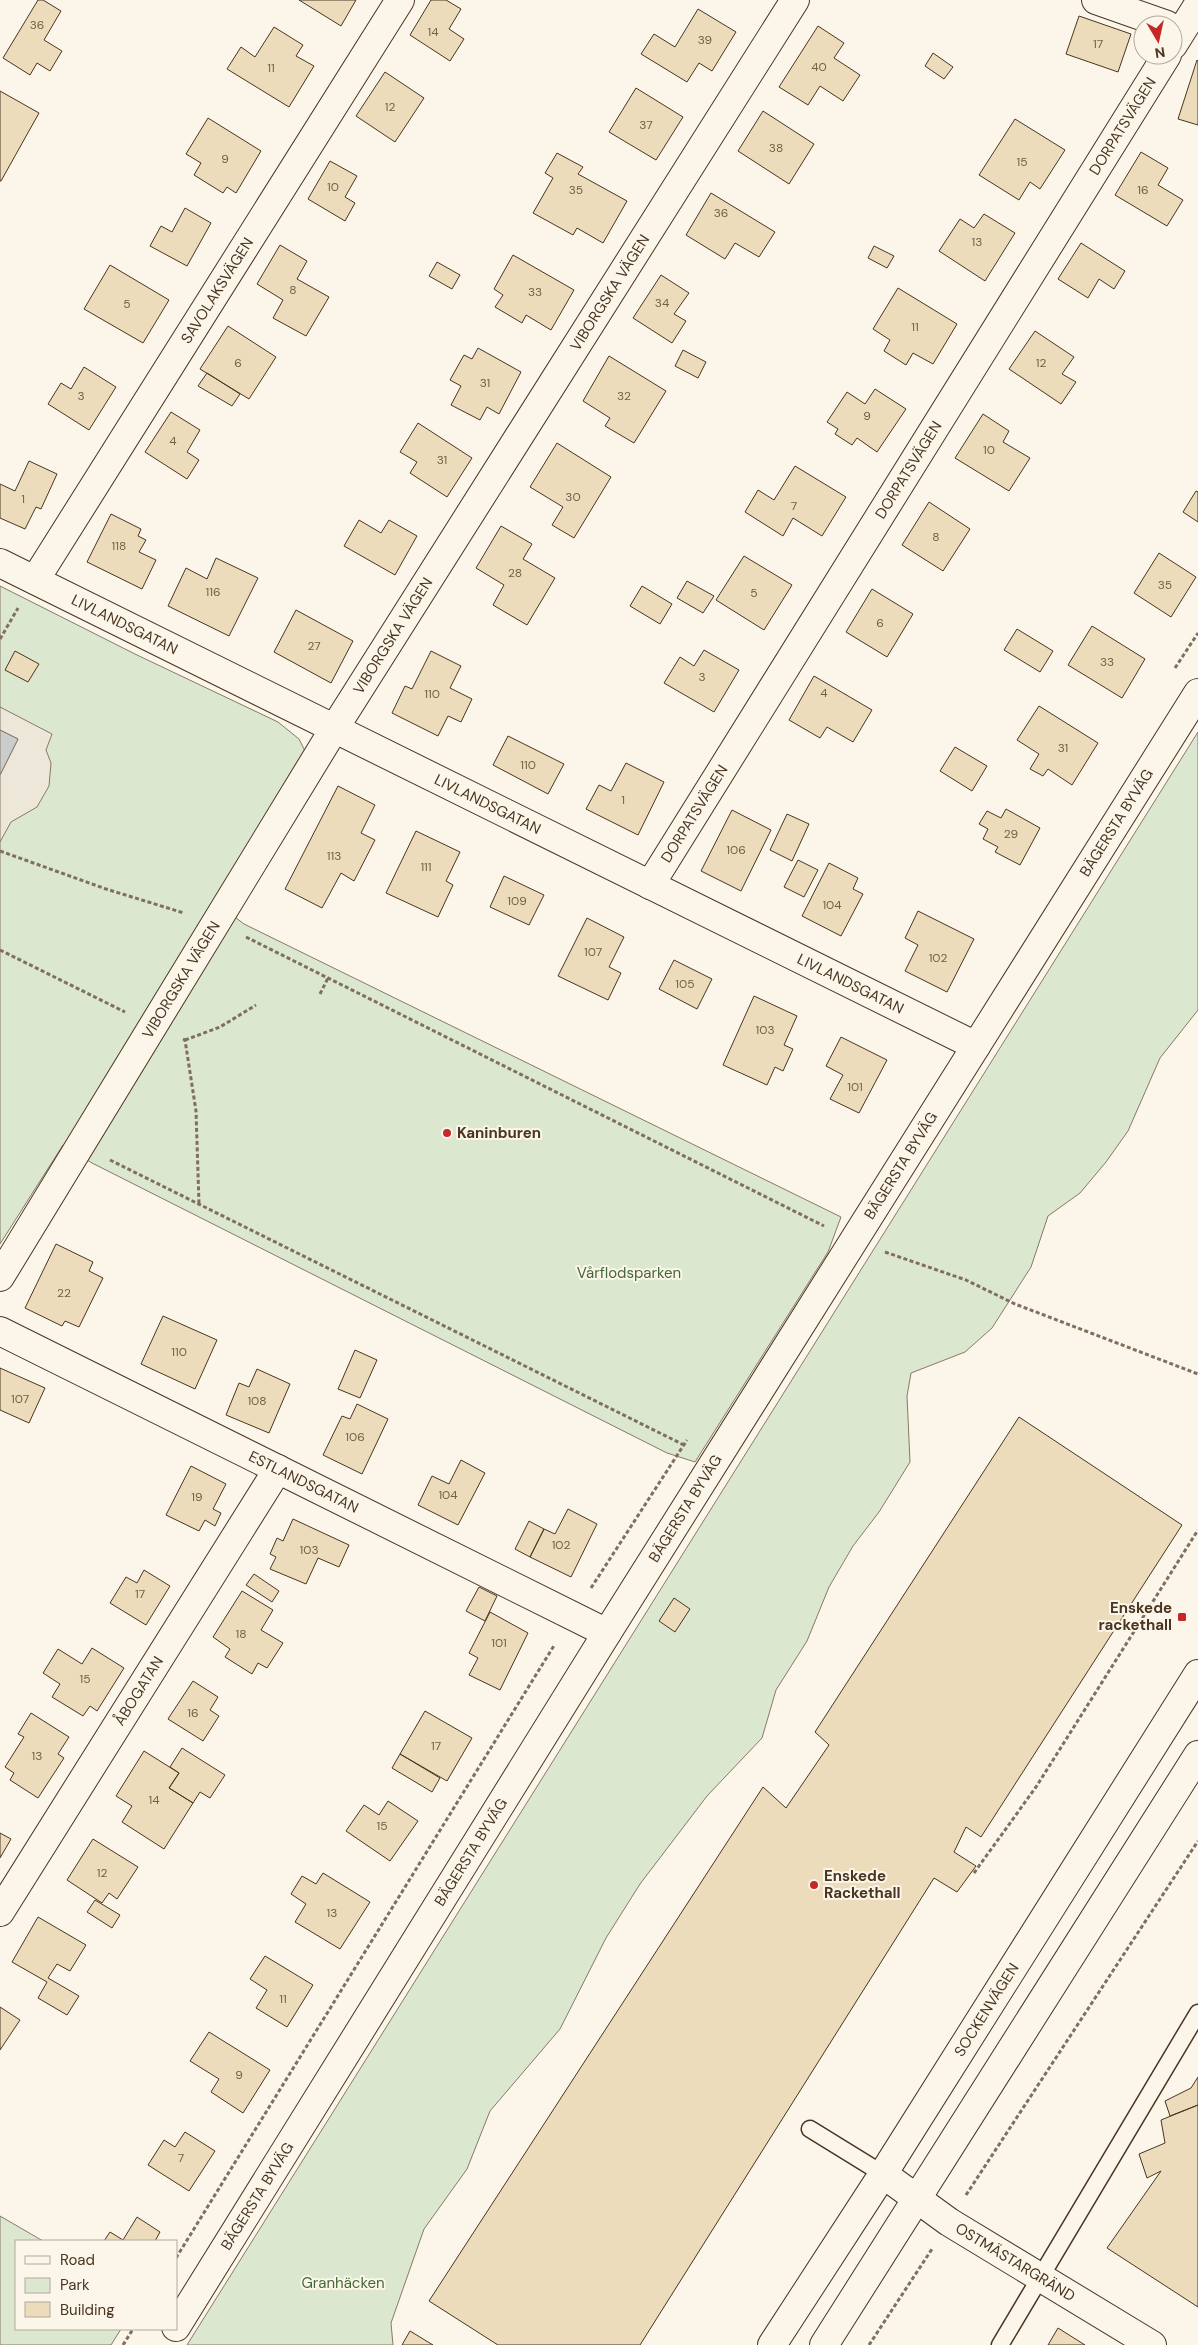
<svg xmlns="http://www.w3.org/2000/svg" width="1198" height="2345" font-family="'DM Sans',sans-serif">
<rect width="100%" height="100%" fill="#fbf6e9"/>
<!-- green -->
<path fill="#dce7d0" stroke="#887966" d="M0 586 137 655 278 722 299 739 305 751 214 901 244 924 841 1217 828 1252 695 1462 667 1453 92 1163 63 1145 0 1244Z
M1198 732V1010L1160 1058 1128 1131 1106 1162 1080 1193 1048 1216 1031 1267 992 1328 965 1352 911 1373 907 1396 910 1462 879 1512 853 1546 829 1587 807 1641 776 1690 762 1738 707 1796 640 1884 606 1938 560 2029 490 2111 467 2169 424 2229 391 2323 393 2345H187Z
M0 2216 43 2241H16V2329H121L111 2345H0Z"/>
<!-- parking -->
<path fill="#ede7d9" stroke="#887966" d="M0 707 52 734 46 750 51 763 49 786 37 807 11 822 0 842V775L18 739 0 730Z"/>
<!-- water -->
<path fill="#c9cecd" stroke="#887966" d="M0 730 18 739 0 775Z"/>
<!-- building -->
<path fill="#ecdcbc" stroke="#4a3520" d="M38 0H43L61 11 44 40 62 51 50 71 37 63 30 75 3 58Z
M299 0H356L341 26Z
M431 0H446L461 9 449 29 464 39 450 61 410 35Z
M698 9 736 32 712 71 699 63 687 82 641 54 654 34 675 47Z
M1079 16 1131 34 1118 72 1066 54Z
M818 26 844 43 834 58 860 75 843 101 820 86 808 105 779 87Z
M274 27 303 45 296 56 314 66 289 107 227 69 241 47 255 57Z
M933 53 953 67 944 79 925 66Z
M1197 60 1198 61V125L1178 119Z
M385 72 424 98 395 142 356 116Z
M636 88 683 117 656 160 609 132Z
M0 91 39 113 1 181H0Z
M763 111 814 144 789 184 738 151Z
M208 118 261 151 236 193 227 187 223 193 194 175 201 163 186 154Z
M1015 119 1065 150 1040 189 1030 182 1019 200 979 175Z
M1141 152 1168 168 1158 185 1183 200 1167 226 1115 195Z
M557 153 583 167 578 174 627 201 603 243 577 228 573 235 533 213 553 178 545 173Z
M330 161 357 176 345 197 355 203 345 221 308 199Z
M711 193 775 232 759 257 735 243 725 259 686 235Z
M185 208 211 223 187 266 150 246 161 226 172 232Z
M984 214 1015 233 985 281 939 251 960 219 974 228Z
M1081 243 1125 271 1114 289 1099 279 1088 298 1058 279Z
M280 245 307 261 297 279 329 297 306 336 273 318 283 300 257 284Z
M874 246 894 256 887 268 868 258Z
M513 255 574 290 551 330 526 315 522 323 495 307 503 295 494 289Z
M437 262 460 275 452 289 429 276Z
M110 265 169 300 143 343 84 309Z
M661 275 689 293 674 314 686 321 672 343 633 318Z
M898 288 957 324 933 364 913 353 906 365 884 351 890 340 873 329Z
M228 326 276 357 249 399 200 369Z
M1035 331 1074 357 1062 374 1076 382 1061 404 1009 369Z
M478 348 521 372 499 414 487 407 480 420 451 405 461 386 450 380 464 355 472 359Z
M683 350 706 362 698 378 675 366Z
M609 356 666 391 634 443 605 426 610 418 583 401Z
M84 367 116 387 89 430 48 404 61 383 71 389Z
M207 373 240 394 232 406 198 386Z
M875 389 906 409 877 452 857 438 852 445 835 434 838 429 827 422 847 392 865 404Z
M171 412 200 430 187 452 199 460 187 479 145 452Z
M983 414 1009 431 1003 442 1030 458 1009 491 955 458Z
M418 423 472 458 447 497 410 473 417 462 400 452Z
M557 443 611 477 574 538 552 525 563 507 530 487Z
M29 461 57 474 41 509 36 507 25 529 0 518V484L15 491Z
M795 466 846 497 822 536 793 518 783 536 745 512 758 490 774 500Z
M1196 491 1198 492V522L1183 512Z
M929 502 970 529 943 571 902 545Z
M111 514 141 529 138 536 146 540 139 552 156 560 142 589 87 562Z
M359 520 381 533 389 520 417 536 395 575 344 546Z
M501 526 532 544 523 559 555 578 527 625 493 605 504 585 476 568Z
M1159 553 1196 577 1171 617 1134 593Z
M744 556 792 585 764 630 716 600Z
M216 558 258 578 229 636 168 606 186 568 207 579Z
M687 581 714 596 703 613 677 598Z
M642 586 672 604 660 624 630 606Z
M872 589 913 614 887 657 846 632Z
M296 610 353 641 331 683 274 652Z
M1092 626 1145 659 1122 698 1068 665Z
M1017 629 1053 651 1040 672 1004 650Z
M704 650 739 670 714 712 664 683 680 657 694 666Z
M15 651 39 664 28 682 5 670Z
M431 651 461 666 450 688 472 699 461 722 448 716 438 736 392 713 405 686 412 689Z
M814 676 872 710 853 742 827 727 820 738 789 720Z
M1039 706 1098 743 1072 785 1048 769 1043 776 1030 769 1039 754 1017 740Z
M508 736 564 764 548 794 493 765Z
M955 747 987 766 972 791 940 771Z
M626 763 664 782 638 835 586 809 599 785 611 791Z
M338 786 375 805 361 833 375 840 354 881 341 873 322 908 285 889Z
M1006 809 1040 828 1020 865 995 852 998 847 983 839 988 829 979 824 987 811 1001 818Z
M732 810 771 830 741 891 701 871Z
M787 814 809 824 792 861 770 850Z
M416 831 460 852 446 881 453 885 438 917 386 893Z
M798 860 818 870 804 897 784 887Z
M829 863 858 878 853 889 863 894 841 936 802 916Z
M504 876 544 895 529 925 490 907Z
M918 911 974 939 947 992 905 971 918 945 905 938Z
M587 918 624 937 609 967 621 973 608 1000 558 976Z
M674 960 712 979 697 1009 659 989Z
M754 996 797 1016 784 1045 793 1049 783 1071 775 1067 767 1085 723 1065Z
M841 1037 887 1060 859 1113 830 1099 843 1075 826 1066Z
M56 1244 93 1262 89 1271 103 1278 79 1327 65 1321 62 1326 25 1308Z
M163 1316 217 1340 195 1389 141 1364Z
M355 1350 377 1360 360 1398 338 1389Z
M0 1368 45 1388 29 1423 0 1410Z
M257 1369 290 1384 269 1433 226 1415 239 1383 249 1387Z
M357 1404 388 1419 362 1474 323 1455 342 1416 350 1419Z
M1019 1417 1182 1525 981 1837 966 1827 954 1852 976 1866 957 1892 934 1878 640 2345H498L429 2301 763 1787 786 1808 829 1745 815 1732Z
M461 1460 485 1473 458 1525 418 1505 432 1476 449 1484Z
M191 1466 226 1484 213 1509 221 1513 215 1526 205 1520 199 1531 166 1515Z
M568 1509 597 1524 571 1577 530 1557 544 1529 555 1534Z
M293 1519 349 1545 339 1567 318 1558 306 1584 270 1569 276 1557 270 1554 277 1538 283 1541Z
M529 1521 544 1529 530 1557 515 1549Z
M144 1570 170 1586 146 1625 110 1603 126 1577 137 1583Z
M254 1574 279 1591 272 1602 246 1585Z
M479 1587 497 1596 485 1621 466 1611Z
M242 1591 273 1610 261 1630 283 1643 267 1668 258 1663 252 1674 225 1657 230 1649 213 1637Z
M674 1598 690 1609 675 1632 659 1621Z
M490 1612 528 1633 500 1690 469 1675 478 1658 469 1653Z
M92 1648 124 1668 97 1711 90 1706 83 1716 52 1697 60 1684 43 1673 58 1649 82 1664Z
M193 1681 218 1697 210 1710 219 1716 203 1741 168 1719Z
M425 1711 472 1738 447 1781 400 1754Z
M31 1713 69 1737 58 1754 64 1758 38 1798 10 1780 14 1773 5 1767 24 1737 18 1734Z
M182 1748 225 1775 210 1798 200 1792 193 1803 169 1788 179 1773 170 1767Z
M144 1751 179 1773 169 1788 193 1803 164 1849 122 1822 132 1806 116 1796Z
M400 1754 440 1778 432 1792 392 1768Z
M388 1801 418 1821 390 1861 346 1831 364 1805 379 1815Z
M0 1833 11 1839 0 1858Z
M93 1839 138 1867 117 1899 109 1893 102 1903 67 1880Z
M323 1873 370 1902 340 1949 295 1922 306 1904 291 1894 302 1876 316 1884Z
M95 1900 120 1915 112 1928 87 1912Z
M38 1917 86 1945 70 1971 57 1964 48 1978 79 1996 67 2015 38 1998 47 1982 12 1962Z
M265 1956 313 1985 287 2027 256 2008 267 1990 250 1979Z
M0 2007 20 2020 0 2050Z
M209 2032 270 2070 243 2113 211 2092 219 2079 190 2061Z
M1198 2077V2105L1170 2116 1165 2101 1191 2088Z
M1198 2105V2307L1107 2248 1161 2171 1147 2178 1139 2154 1165 2143 1161 2120Z
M185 2132 215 2151 189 2191 148 2165 164 2140 175 2147Z
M137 2217 160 2232 155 2241H104L110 2232 123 2240Z
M1058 2328 1085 2345H1048Z
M410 2331 433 2345H402Z"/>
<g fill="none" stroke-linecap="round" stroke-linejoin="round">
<!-- service casing -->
<g stroke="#4a3520" stroke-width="19">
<path id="service" d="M810 2129 883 2174
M1000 2345 1198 2013"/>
</g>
<!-- minor casing -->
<g stroke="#4a3520" stroke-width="30">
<g id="minor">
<path d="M1096 0 1167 25"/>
<path d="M1173 45 1198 5"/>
<path id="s1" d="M0 563 976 1046"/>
<path id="s2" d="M35 580 400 0"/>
<path id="s3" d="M650 885 1167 55"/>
<path id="s4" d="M0 1277 334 729 795 0"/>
<path id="s5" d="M0 1331 607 1633"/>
<path id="s6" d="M0 1912 278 1469"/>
<path id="s7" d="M883 2174 949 2222 1152 2345"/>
<path id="s8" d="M176 2327 607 1633 1198 693"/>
</g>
</g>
<!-- secondary casing -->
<g stroke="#4a3520" stroke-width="30">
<g id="secondary">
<path id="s9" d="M772 2345 883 2174 1198 1674"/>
<path d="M824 2345 1198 1755"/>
</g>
</g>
<!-- path -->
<path stroke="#7f6f5c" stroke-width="3" stroke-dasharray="4 2.5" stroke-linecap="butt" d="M0 639 18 608
M1175 668 1198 633
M0 851 106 889 184 913
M246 937 824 1226
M0 950 125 1012
M320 994 328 978
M183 1039 185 1040 196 1111 199 1204
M185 1040 220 1027 256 1005
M110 1160 684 1445
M885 1252 966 1280 1015 1304 1198 1374
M591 1588 687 1440
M974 1873 1036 1787 1198 1530
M966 2195 1198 1841
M176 2258 555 1644
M123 2345 133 2329
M869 2345 932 2249"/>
<!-- service -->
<use href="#service" stroke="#fbf6e9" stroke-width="16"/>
<!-- minor -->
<use href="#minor" stroke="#fbf6e9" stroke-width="28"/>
<!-- secondary -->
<use href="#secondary" stroke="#fbf6e9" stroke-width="28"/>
</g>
<!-- markers -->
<g fill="#c62828" stroke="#fbf6e9" stroke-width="2">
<circle cx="447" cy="1133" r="5"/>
<rect x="1177" y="1612" width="10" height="10" rx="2.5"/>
<circle cx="814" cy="1885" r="5"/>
</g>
<g text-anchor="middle" stroke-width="4" stroke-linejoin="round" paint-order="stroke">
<!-- number labels -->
<g font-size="12" fill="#725f47">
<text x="37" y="29">36</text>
<text x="433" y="36">14</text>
<text x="705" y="44">39</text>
<text x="1098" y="48">17</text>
<text x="819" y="71">40</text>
<text x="271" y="72">11</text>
<text x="390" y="111">12</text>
<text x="646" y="129">37</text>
<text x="776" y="152">38</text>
<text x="225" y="163">9</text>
<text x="1022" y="166">15</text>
<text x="333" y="191">10</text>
<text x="576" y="194">35</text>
<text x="1143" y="194">16</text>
<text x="721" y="217">36</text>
<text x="977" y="246">13</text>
<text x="293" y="294">8</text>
<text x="535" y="296">33</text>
<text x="662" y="307">34</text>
<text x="127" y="308">5</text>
<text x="915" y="331">11</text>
<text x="238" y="367">6</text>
<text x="1041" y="367">12</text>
<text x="485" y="387">31</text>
<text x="81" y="400">3</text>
<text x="624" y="400">32</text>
<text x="867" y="420">9</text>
<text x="173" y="445">4</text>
<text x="989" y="454">10</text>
<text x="442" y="464">31</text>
<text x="573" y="501">30</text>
<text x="23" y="503">1</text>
<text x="794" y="510">7</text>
<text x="936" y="541">8</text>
<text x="119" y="550">118</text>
<text x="515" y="577">28</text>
<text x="1165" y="589">35</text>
<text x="213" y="596">116</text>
<text x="754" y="597">5</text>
<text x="880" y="627">6</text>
<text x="314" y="650">27</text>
<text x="1107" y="666">33</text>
<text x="702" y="681">3</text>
<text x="824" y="697">4</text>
<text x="432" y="698">110</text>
<text x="1063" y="752">31</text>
<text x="528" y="769">110</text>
<text x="623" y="804">1</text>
<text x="1011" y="838">29</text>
<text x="736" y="854">106</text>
<text x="334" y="860">113</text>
<text x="426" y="871">111</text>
<text x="517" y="905">109</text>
<text x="832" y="909">104</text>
<text x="593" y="956">107</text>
<text x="938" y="962">102</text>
<text x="685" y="988">105</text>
<text x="765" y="1034">103</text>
<text x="855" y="1091">101</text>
<text x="64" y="1297">22</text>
<text x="179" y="1356">110</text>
<text x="20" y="1403">107</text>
<text x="257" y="1405">108</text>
<text x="355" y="1441">106</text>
<text x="448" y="1499">104</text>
<text x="197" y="1501">19</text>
<text x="561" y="1549">102</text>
<text x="309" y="1554">103</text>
<text x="140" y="1598">17</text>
<text x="241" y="1638">18</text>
<text x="499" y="1647">101</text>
<text x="85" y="1683">15</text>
<text x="193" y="1717">16</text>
<text x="436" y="1750">17</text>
<text x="37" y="1760">13</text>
<text x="154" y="1804">14</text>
<text x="382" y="1830">15</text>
<text x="102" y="1877">12</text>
<text x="332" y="1917">13</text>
<text x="283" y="2003">11</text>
<text x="239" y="2079">9</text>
<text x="181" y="2162">7</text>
</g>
<!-- street labels -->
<g font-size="15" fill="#4a3520" stroke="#fbf6e9">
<text dy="5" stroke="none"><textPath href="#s3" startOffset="894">DORPATSVÄGEN</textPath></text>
<text dy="5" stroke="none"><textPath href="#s2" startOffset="342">SAVOLAKSVÄGEN</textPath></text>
<text dy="5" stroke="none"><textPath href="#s4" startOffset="1158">VIBORGSKA VÄGEN</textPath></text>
<text dy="5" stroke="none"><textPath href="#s3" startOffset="489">DORPATSVÄGEN</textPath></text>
<text dy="5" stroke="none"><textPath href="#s1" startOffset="139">LIVLANDSGATAN</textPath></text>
<text dy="5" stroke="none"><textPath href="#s4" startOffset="752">VIBORGSKA VÄGEN</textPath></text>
<text dy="5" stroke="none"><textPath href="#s1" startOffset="544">LIVLANDSGATAN</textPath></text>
<text dy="5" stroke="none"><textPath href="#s3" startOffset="84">DORPATSVÄGEN</textPath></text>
<text dy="5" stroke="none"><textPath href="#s8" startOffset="1774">BÄGERSTA BYVÄG</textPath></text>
<text dy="5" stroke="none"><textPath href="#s4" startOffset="348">VIBORGSKA VÄGEN</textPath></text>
<text dy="5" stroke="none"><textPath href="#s1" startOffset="949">LIVLANDSGATAN</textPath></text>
<text dy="5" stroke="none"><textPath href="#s8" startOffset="1369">BÄGERSTA BYVÄG</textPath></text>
<text dy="5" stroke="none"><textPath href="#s5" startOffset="339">ESTLANDSGATAN</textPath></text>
<text dy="5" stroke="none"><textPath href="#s8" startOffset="964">BÄGERSTA BYVÄG</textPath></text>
<text dy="5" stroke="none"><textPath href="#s6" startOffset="261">ÅBOGATAN</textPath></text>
<text dy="5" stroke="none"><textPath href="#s8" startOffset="559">BÄGERSTA BYVÄG</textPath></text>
<text dy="5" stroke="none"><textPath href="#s9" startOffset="398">SOCKENVÄGEN</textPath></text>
<text dy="5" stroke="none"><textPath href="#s8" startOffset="154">BÄGERSTA BYVÄG</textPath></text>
<text dy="5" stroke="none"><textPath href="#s7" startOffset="159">OSTMÄSTARGRÄND</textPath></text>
</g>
<!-- poi labels -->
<g font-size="15" font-weight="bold" fill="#4a3520" stroke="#fbf6e9" text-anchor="start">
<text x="457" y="1138">Kaninburen</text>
<text x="1172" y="1613" text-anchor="end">Enskede<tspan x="1172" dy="17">rackethall</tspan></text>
<text x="824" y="1881">Enskede<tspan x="824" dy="17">Rackethall</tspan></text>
</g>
<!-- park labels -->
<g font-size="15" fill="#436837" stroke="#fbf6e9">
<text x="629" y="1278">Vårflodsparken</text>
<text x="343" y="2288">Granhäcken</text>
</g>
</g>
<!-- legend -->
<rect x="15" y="2240" width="162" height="90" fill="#fbf6e9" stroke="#b4a999"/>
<rect x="25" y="2256" width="25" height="8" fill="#fbf6e9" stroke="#b4a999"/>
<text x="60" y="2265" font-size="15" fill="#4a3520">Road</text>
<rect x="25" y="2278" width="25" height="15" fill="#dce7d0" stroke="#b4a999"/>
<text x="60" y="2290" font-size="15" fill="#4a3520">Park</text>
<rect x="25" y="2302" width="25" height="15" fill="#ecdcbc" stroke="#b4a999"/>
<text x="60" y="2315" font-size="15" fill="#4a3520">Building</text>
<!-- north arrow -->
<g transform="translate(1158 40) rotate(171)"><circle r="24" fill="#fbf6e9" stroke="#b4a999"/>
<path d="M0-4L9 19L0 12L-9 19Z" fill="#c62828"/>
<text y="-8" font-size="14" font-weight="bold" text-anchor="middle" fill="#4a3520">N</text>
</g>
</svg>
